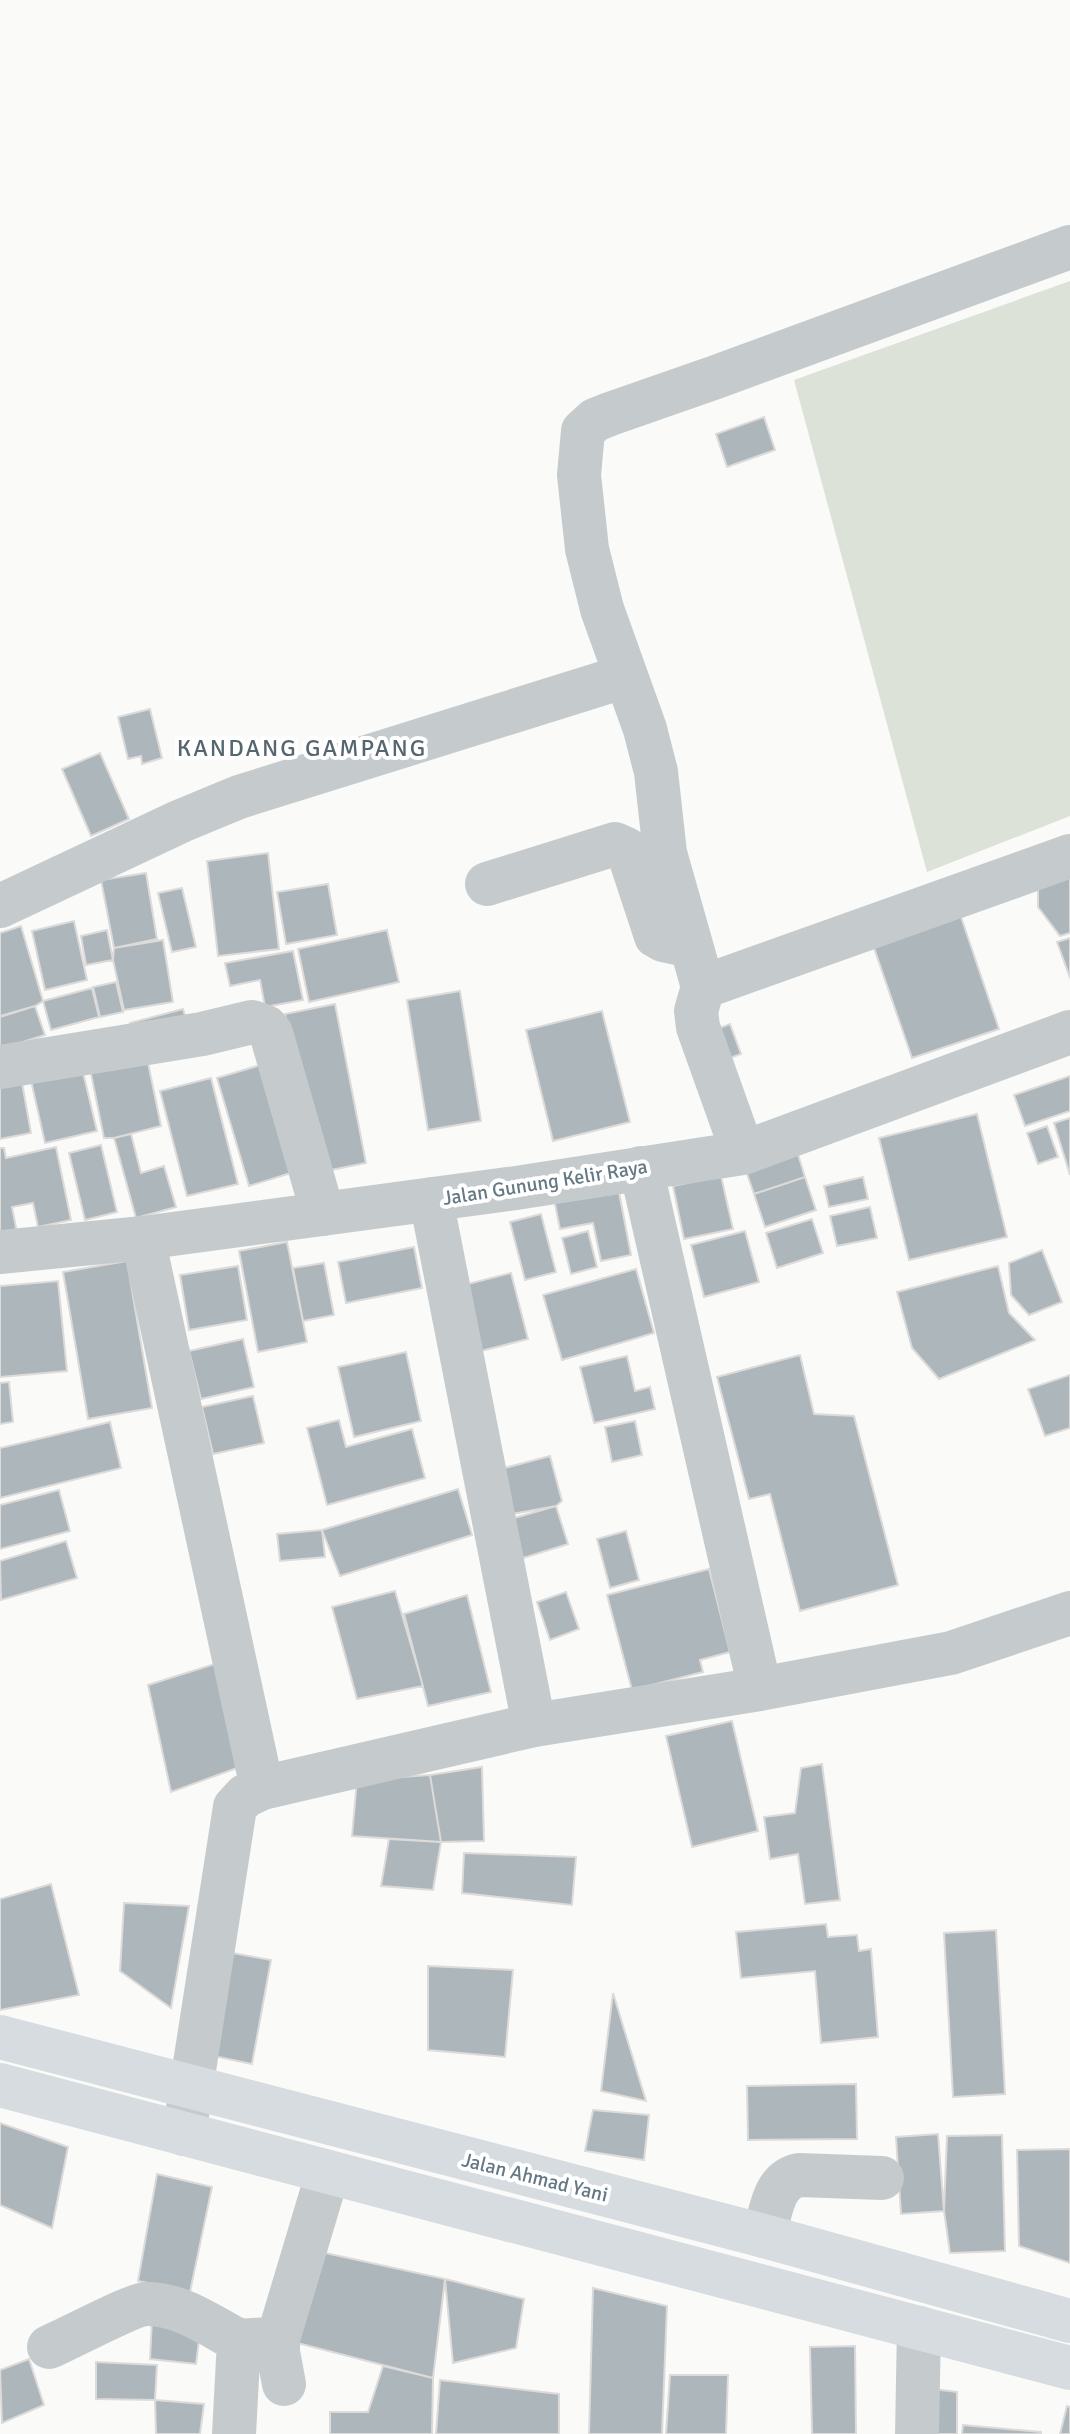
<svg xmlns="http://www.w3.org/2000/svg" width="1070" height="2434" font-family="Signika,sans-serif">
<rect width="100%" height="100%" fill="#fafaf8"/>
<!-- pitch -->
<path fill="#dce2d8" d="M1070 281V816L927 872 794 380Z"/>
<!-- building -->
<path fill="#acb6bb" stroke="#dcdbda" stroke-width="2" d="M764 417 775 450 727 467 716 434Z
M150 709 162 758 142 764 141 756 128 759 118 717Z
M100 753 129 819 91 836 62 769Z
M268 853 279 949 218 956 207 861Z
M146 873 157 939 114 948 101 880Z
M1070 876V933L1060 936 1038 907V888Z
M328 884 337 935 286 944 277 892Z
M182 888 196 947 172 952 158 893Z
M959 911 999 1029 912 1058 872 942Z
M74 921 87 980 45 990 32 931Z
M21 926 43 1001 35 1006 0 1016V933Z
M107 930 113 960 86 965 81 936Z
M387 930 399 982 309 1002 298 949Z
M1070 938V978L1057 942Z
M163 940 173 1002 124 1010 113 960 114 948Z
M293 951 303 1000 265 1007 260 980 230 986 225 963Z
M116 982 123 1012 100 1017 93 987Z
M92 988 99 1017 51 1030 43 1001Z
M460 991 481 1121 428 1130 407 1000Z
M335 1004 366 1163 316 1173 285 1014Z
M35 1006 45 1035 0 1049V1017Z
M183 1009 188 1025 134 1040 130 1023Z
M602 1011 630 1122 553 1141 526 1030Z
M730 1024 741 1054 716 1063 706 1033Z
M146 1053 161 1126 114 1138H104L89 1064Z
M81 1064 97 1131 45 1143 30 1076Z
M264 1064 297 1171 249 1186 217 1078Z
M1070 1076V1111L1025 1126 1014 1095Z
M21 1077 31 1133 0 1139V1081Z
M211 1078 238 1184 187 1196 160 1091Z
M977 1114 1007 1237 909 1260 879 1138Z
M1070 1118V1175L1054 1123Z
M1047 1126 1058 1157 1038 1164 1027 1133Z
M131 1134 141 1173 164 1166 176 1207 136 1218 114 1138Z
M101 1145 117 1212 85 1220 69 1153Z
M56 1147 71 1220 38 1227 33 1203 12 1207 17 1233 0 1236V1148H4L6 1158Z
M797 1151 805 1177 754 1194 745 1168Z
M721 1176 733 1229 684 1239 673 1186Z
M805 1177 816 1210 765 1227 754 1194Z
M863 1177 868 1199 829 1207 824 1186Z
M618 1187 631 1255 601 1261 593 1223 560 1229 554 1199Z
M870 1207 877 1238 837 1246 830 1216Z
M541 1214 556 1272 525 1280 510 1222Z
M812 1219 823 1253 777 1268 766 1233Z
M588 1231 597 1267 571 1274 562 1238Z
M745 1231 759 1282 704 1297 691 1245Z
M287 1242 307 1342 258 1352 239 1251Z
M414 1247 422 1288 346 1303 338 1262Z
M1042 1250 1062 1302 1029 1315 1011 1295 1009 1263Z
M127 1261 152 1408 88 1419 63 1272Z
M324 1263 334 1315 303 1321 293 1268Z
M238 1266 247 1320 189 1330 180 1275Z
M998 1266 1009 1313 1035 1340 939 1379 912 1348 897 1292Z
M636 1269 654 1333 562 1360 543 1295Z
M511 1273 528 1339 481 1351 464 1285Z
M58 1281 67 1371 0 1377V1286Z
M243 1339 254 1387 201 1399 189 1351Z
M406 1352 421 1421 354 1437 338 1367Z
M800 1355 814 1414 854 1416 898 1585 800 1611 770 1494 749 1499 717 1377Z
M627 1356 635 1391 650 1387 655 1409 594 1423 580 1367Z
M1070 1375V1428L1045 1436 1028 1389Z
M9 1382 13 1422 0 1424V1383Z
M253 1396 264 1443 213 1454 202 1407Z
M339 1420 346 1447 412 1429 425 1478 327 1505 307 1428Z
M635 1421 642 1455 612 1462 605 1427Z
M110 1422 121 1468 0 1498V1448Z
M550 1456 562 1501 556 1506 512 1514 501 1469Z
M458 1489 472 1535 340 1576 322 1530Z
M59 1490 70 1531 0 1549V1505Z
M556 1506 568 1544 523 1558 511 1519Z
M322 1530 325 1557 280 1561 277 1534Z
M626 1531 639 1580 610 1588 597 1539Z
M66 1541 77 1578 1 1600 0 1561Z
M709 1569 730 1652 700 1660 703 1672 632 1690 607 1595Z
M395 1591 423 1686 357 1699 332 1607Z
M566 1592 579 1629 550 1640 537 1602Z
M467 1595 491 1692 428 1706 404 1614Z
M221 1662 245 1765 171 1792 148 1685Z
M732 1721 758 1831 692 1847 666 1736Z
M822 1764 840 1900 805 1904 798 1854 770 1859 764 1817 795 1813 801 1768Z
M482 1767 484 1841 441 1842 430 1775Z
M430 1775 441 1842 352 1836 357 1780Z
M389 1839 441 1842 433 1890 381 1886Z
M464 1853 576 1857 572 1905 462 1893Z
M51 1884 79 1995 0 2010V1899Z
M124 1903 189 1906 171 2008 120 1971Z
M826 1924 828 1937 857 1935 859 1951 871 1949 878 2037 821 2043 815 1971 741 1978 736 1932Z
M996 1930 1005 2094 953 2097 944 1933Z
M227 1952 271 1960 252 2064 209 2055Z
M428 1966 513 1970 505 2057 428 2050Z
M613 1993 646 2101 601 2091Z
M856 2084 857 2139 748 2140 747 2086Z
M593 2110 649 2115 644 2160 585 2151Z
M0 2123 68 2147 52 2228 0 2205Z
M938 2134 944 2211 901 2214 896 2137Z
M1002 2135 1005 2251 950 2253 944 2211 947 2136Z
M1070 2149V2263L1019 2246 1017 2150Z
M157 2174 212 2187 190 2292 138 2281Z
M307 2249 445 2279 433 2378 282 2339Z
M445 2279 524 2299 516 2348 453 2363Z
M593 2288 667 2306 662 2434H589Z
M152 2319 200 2332 196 2364 150 2359Z
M855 2346 856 2434H812L810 2347Z
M29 2359 44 2405 2 2423 0 2370Z
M96 2362 157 2365 155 2400 96 2399Z
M383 2366 433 2378 432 2434H330V2412H368Z
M670 2375H728L726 2434H666Z
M440 2380 559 2394V2434H436Z
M926 2388 957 2392V2434H925Z
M155 2400 204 2404 200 2434H156Z
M1067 2406 1070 2407V2434H1060Z
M963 2425 1041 2432V2434H962Z"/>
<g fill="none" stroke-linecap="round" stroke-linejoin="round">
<!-- minor -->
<path stroke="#c5cbcd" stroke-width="44" d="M487 884 615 844 626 849 629 854 656 936 663 940 691 946
M0 906 181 821 239 797 626 676
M703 987 665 853 656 772 645 729 602 609 587 549 579 475 583 431 595 420 610 414 716 377 1070 247
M0 1067 202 1034 252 1022 266 1027 271 1033 323 1214
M743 1153 698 1027 696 1011 703 987 1070 856
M641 1168 760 1689
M431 1199 534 1725
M143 1238 262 1788
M0 1252 143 1238 516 1188 743 1153 1070 1032
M184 2134 235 1807 245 1796 262 1788 534 1725 760 1689 951 1653 1070 1613
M764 2236C771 2213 772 2181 799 2175L882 2178
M49 2347C68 2339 131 2305 146 2304 179 2303 211 2326 239 2341
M284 2384 278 2352V2339L328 2172
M234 2434 239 2341 268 2339
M917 2434 919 2328"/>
<!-- major -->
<path stroke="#d6dcdf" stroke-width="44" d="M0 2037 764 2236 1070 2321
M0 2085 1070 2368"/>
</g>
<g text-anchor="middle" stroke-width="8" stroke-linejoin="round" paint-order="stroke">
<!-- street labels -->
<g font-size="20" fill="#647983" stroke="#fff">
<text transform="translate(545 1182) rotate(-9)" y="7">Jalan Gunung Kelir Raya</text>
<text transform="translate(535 2177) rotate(14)" y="7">Jalan Ahmad Yani</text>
</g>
<!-- quarter labels -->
<g font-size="24" letter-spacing="2" fill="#56666e" stroke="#fff">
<text x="302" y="756">KANDANG GAMPANG</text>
</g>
</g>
</svg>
